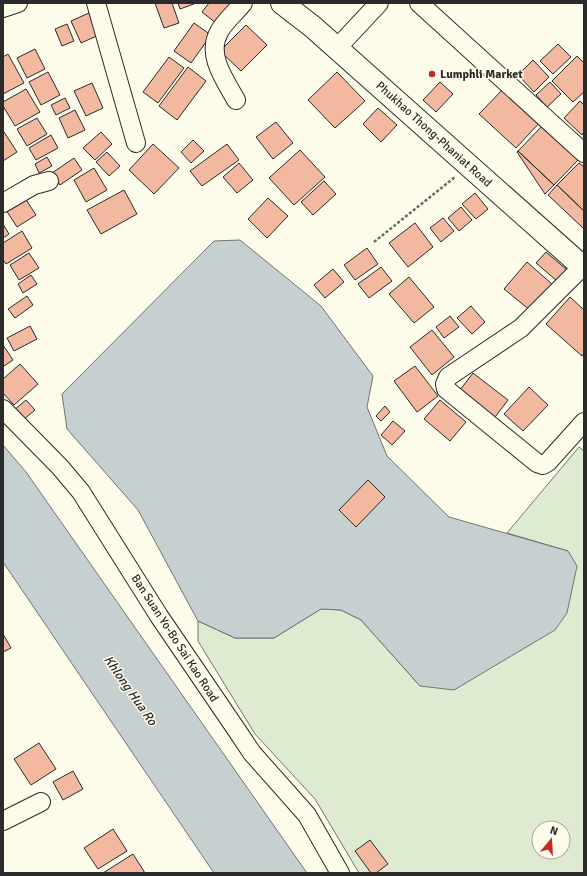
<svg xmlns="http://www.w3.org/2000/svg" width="587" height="876" font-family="Signika,sans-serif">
<rect width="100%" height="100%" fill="#fdfbea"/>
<!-- green -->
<path fill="#deebd1" stroke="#74746e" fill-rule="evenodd" d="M579 447 584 451V873H359L315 799 255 734 198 641V621L235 638H274L321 609 341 610 361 620 420 686 568 551 507 533ZM539 828H563V852H539Z"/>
<!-- water -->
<path fill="#c7d0d0" stroke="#74746e" d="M240 240 321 306 373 376 367 407 387 456 449 517 568 551 577 566 567 613 555 630 454 690 420 686 361 620 341 610 321 609 274 638H235L198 621 138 510 67 429 62 394 214 241Z
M3 445 26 472 307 873H214L3 562Z"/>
<!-- building -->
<path fill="#f2b8a0" stroke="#2b2b2b" d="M155 3H172L179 23 164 28Z
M178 3H194V4L180 9Z
M209 3H229L230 4 216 23 202 12Z
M89 13 99 35 81 43 71 21Z
M194 23 211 35 191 63 174 51Z
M67 24 74 41 62 46 55 29Z
M246 25 267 45 241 71 220 51Z
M558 44 571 57 553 74 540 61Z
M35 49 45 69 27 78 17 58Z
M8 54 24 83 3 94V57Z
M577 56 584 63V92L573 102 552 81Z
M169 57 184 68 158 103 143 92Z
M533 60 549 77 534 92 518 75Z
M188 67 206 81 177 120 159 106Z
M48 72 60 95 41 105 29 82Z
M337 72 365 101 335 128 308 100Z
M440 82 453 94 436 112 423 100Z
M550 82 561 94 547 107 536 95Z
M92 83 103 108 86 116 74 91Z
M505 87 541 121 516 148 479 114Z
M26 89 40 112 15 126 3 106V102Z
M65 98 70 108 56 115 51 105Z
M580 101 584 105V132L582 135 564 118Z
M378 108 397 125 381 142 363 124Z
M75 110 85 130 68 138 59 118Z
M37 118 47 134 27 146 17 129Z
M276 122 293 143 273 159 256 137Z
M544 124 580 158 554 185 518 151Z
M4 132 17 152 3 161V133Z
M101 132 112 144 95 160 83 148Z
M51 135 58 148 36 160 29 148Z
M193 140 204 151 191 163 181 152Z
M153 144 179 168 154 194 129 170Z
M227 144 239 160 202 186 190 171Z
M300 150 325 177 294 205 269 178Z
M518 151 554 185 545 194 517 152Z
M107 152 120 166 109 176 96 162Z
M47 157 52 166 39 173 35 164Z
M74 158 82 170 60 185 52 173Z
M239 163 253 180 237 193 223 177Z
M579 163 584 167V211L557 185Z
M94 168 107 190 86 202 74 180Z
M324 181 336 194 313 215 301 202Z
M557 185 584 211V229L548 195Z
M124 190 137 214 101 234 87 210Z
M475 193 488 209 476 219 462 204Z
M25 198 36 215 17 227 6 210Z
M268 198 288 216 267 238 248 219Z
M461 207 472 220 459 231 448 218Z
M443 218 454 231 441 242 430 228Z
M415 223 433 247 408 267 389 243Z
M3 224 9 234 3 238Z
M22 231 32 248 6 264 3 260V243Z
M367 248 378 264 355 280 344 265Z
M546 252 567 270 557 281 536 263Z
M29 253 39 268 19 280 10 265Z
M527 262 553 285 531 311 504 289Z
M381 267 392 281 369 298 358 284Z
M333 269 344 282 325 298 314 285Z
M31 275 37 284 23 293 18 284Z
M409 277 434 307 414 323 389 294Z
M27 296 33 305 15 318 8 309Z
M570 297 584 310V353L582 356 546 324Z
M471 306 485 322 472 334 457 318Z
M450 316 459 327 444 338 436 327Z
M30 326 37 339 14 351 7 338Z
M432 330 454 357 432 375 410 347Z
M3 345 13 360 4 366 3 365Z
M20 364 38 384 14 405 3 393V379Z
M415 366 438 396 417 412 394 381Z
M473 373 508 400 495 417 460 390Z
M529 387 548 405 523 431 504 414Z
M26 400 35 410 23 420 14 410Z
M440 400 466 422 450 441 424 419Z
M385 406 390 412 381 421 376 416Z
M393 421 405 431 392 445 381 435Z
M368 480 385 497 356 527 339 510Z
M3 634 11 648 3 652Z
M39 743 56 769 31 785 14 759Z
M73 771 83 789 63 800 53 782Z
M113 829 127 851 98 869 84 848Z
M370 840 388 864 376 873H371L355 851Z
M133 854 145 873H103Z"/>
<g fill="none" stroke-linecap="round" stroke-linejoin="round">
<!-- minor casing -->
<g stroke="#2b2b2b" stroke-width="20">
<path id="minor" d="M96 3 136 143
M419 3 584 153
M3 8 18 3
M337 48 379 3
M236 100C225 80 206 55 219 32 224 22 236 12 243 3
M3 203 34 185 49 181
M582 267 521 328 448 377 445 384 446 389 537 463 543 465 548 462 584 422
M3 409 60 467 81 492 159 616 238 732 252 753 307 815 340 873
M3 821 41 802"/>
</g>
<!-- major casing -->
<g stroke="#2b2b2b" stroke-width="24">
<path id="major" d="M282 3 313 27 584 268"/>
</g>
<!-- path -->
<path stroke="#6a6964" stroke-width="2.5" stroke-dasharray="3 2" stroke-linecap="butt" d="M374 242 455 177"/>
<!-- minor -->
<use href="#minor" stroke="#fdfbea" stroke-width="18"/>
<!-- major -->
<use href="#major" stroke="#fdfbea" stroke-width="22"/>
</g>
<!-- markers -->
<circle fill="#c62828" stroke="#fdfbea" stroke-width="1.5" cx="432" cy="74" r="4"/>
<g text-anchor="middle" stroke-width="3" stroke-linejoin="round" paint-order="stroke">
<!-- poi labels -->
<g font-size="12" font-weight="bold" fill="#2b2b2b" stroke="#fdfbea" text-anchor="start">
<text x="440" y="78">Lumphli Market</text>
</g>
<!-- street labels -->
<g font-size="12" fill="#2b2b2b" stroke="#fdfbea">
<text transform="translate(434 134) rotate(42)" y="4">Phukhao Thong-Phaniat Road</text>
<text transform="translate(175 638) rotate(57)" y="4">Ban Suan Yo-Bo Sai Kao Road</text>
</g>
<!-- water labels -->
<g font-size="13" font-style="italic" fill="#2b2b2b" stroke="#fdfbea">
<text transform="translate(131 690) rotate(55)" y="5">Khlong Hua Ro</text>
</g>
</g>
<!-- border -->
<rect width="587" height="876" fill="none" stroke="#2b2b2b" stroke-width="8"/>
<!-- north arrow -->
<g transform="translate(551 840) rotate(18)"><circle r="19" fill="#fdfbea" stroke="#a9a89e"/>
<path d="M0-3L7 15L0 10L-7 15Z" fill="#c62828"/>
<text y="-6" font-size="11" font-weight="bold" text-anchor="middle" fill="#2b2b2b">N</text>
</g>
</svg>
